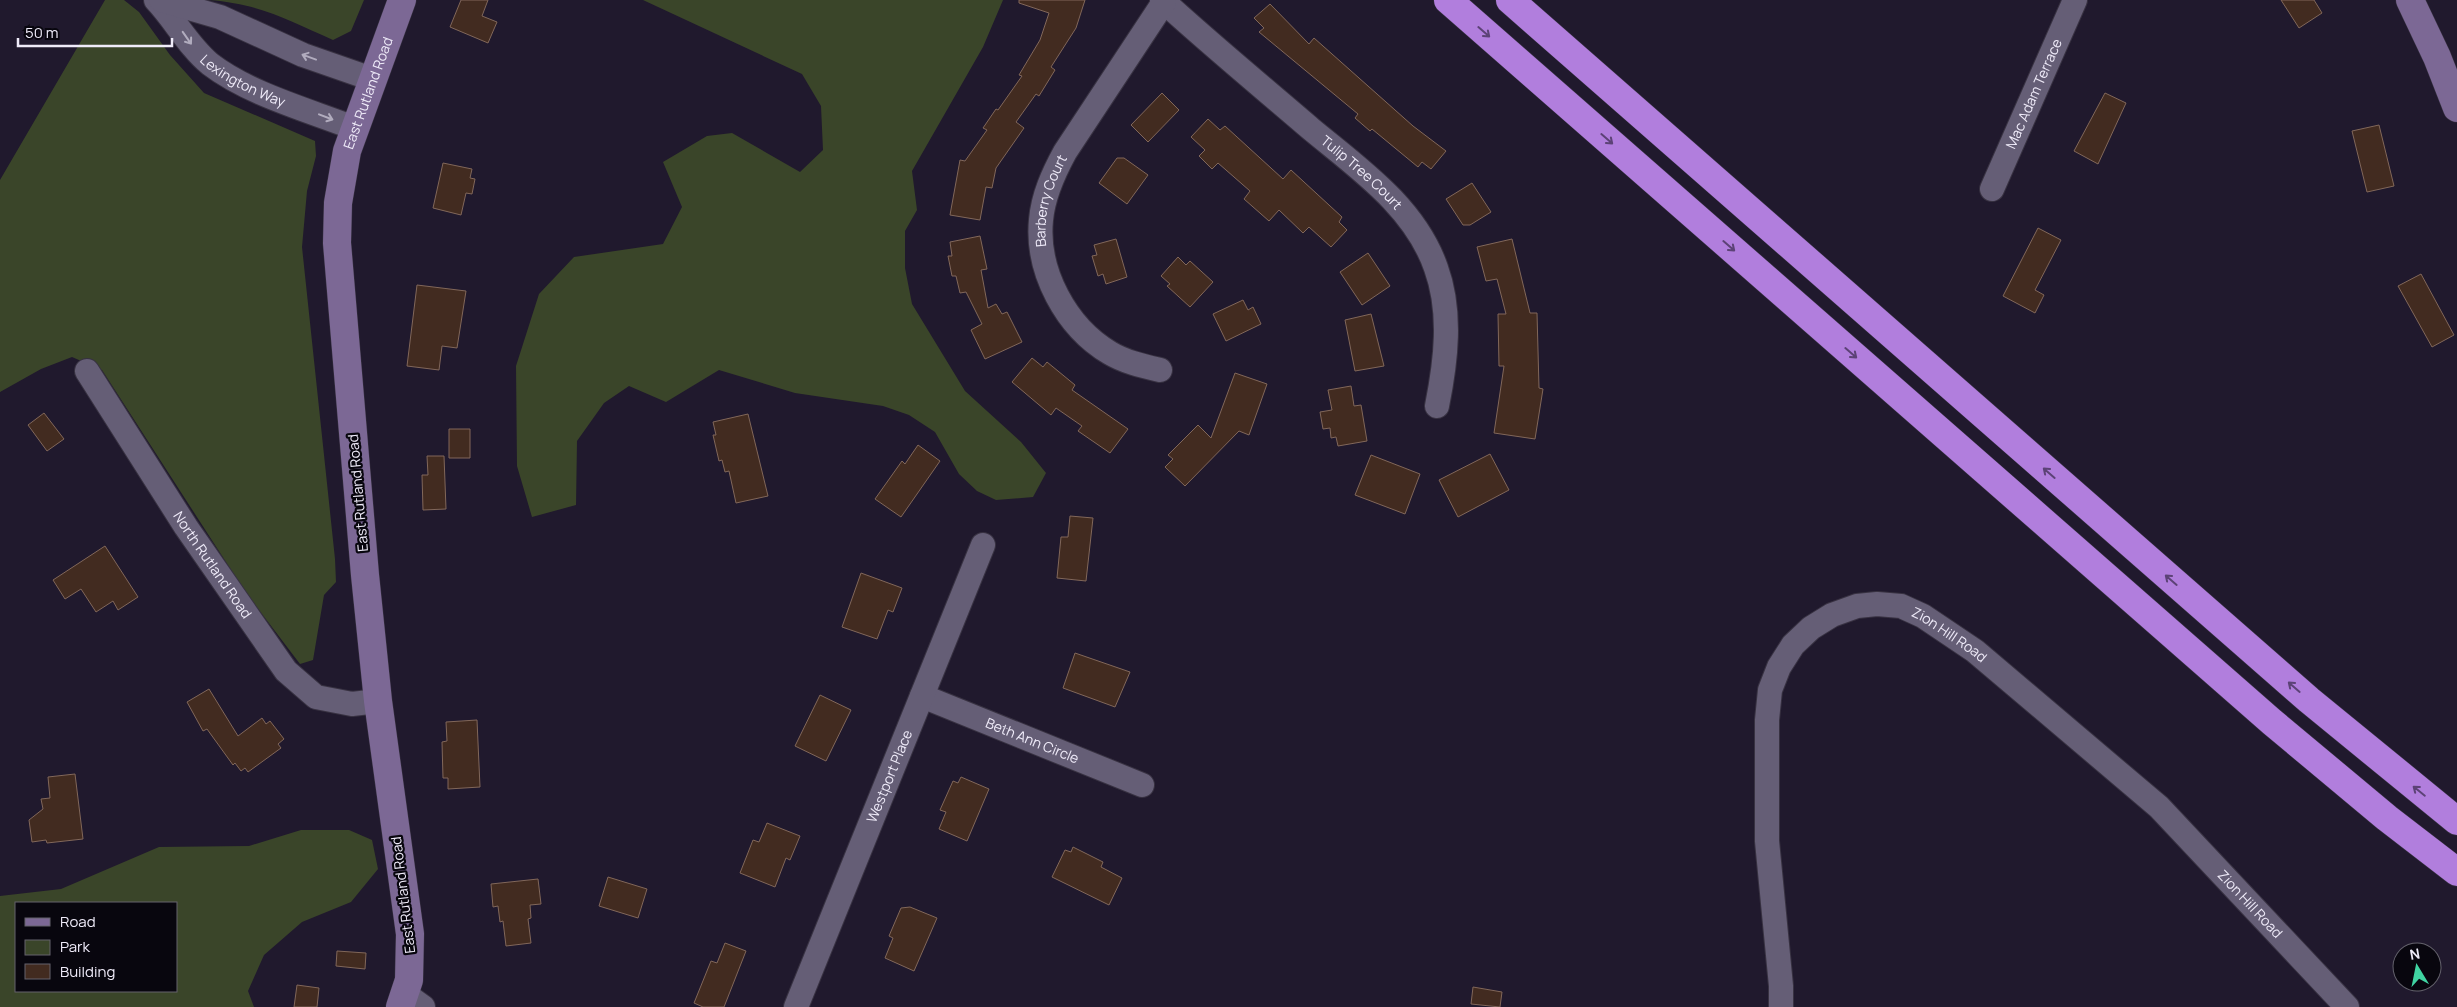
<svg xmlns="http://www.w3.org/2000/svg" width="2457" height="1007" font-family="Manrope,sans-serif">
<rect width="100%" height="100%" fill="#20192d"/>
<!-- green -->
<path fill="#3a4529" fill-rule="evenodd" d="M105 0H124L139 12 170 55 204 93 315 141 316 156 307 191 302 247 335 559 336 582 324 595 313 660 300 664 246 593 102 370 72 357 41 369 0 392V180Z
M209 0H364L351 31 333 40C288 20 260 4 209 0Z
M643 0H1003L983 47 912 171 917 210 905 231V268L912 304 965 391 1021 442 1046 473 1033 497 996 500 977 491 959 474 935 432 909 415 883 406 795 393 719 370 666 402 629 386 604 403 577 441 576 505 532 517 517 466 516 366 539 294 574 257 663 244 682 207 663 162 707 136 732 133 800 172 823 150 821 106 802 74Z
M301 830H349L372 840 378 869 351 902 302 922 264 955 248 991 254 1007H0V896L61 889 159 847 249 846ZM176 903V991H16V903Z"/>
<!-- building -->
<path fill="#422b20" stroke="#81675a" d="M461 0H488L482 16 497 22 488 43 450 27Z
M1019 0H1085L1076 28 1051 67 1055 70 1039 96 1036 94 1016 122 1024 128 996 168 992 188 986 187 980 220 950 215 960 160 965 161 987 130 983 128 996 109 998 110 1022 76 1019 75 1040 40 1049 13 1019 3Z
M2281 0H2314L2322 13 2299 28Z
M1270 4 1309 44 1314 38 1413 126 1446 151 1431 169 1422 162 1418 167 1372 129 1370 131 1355 118 1358 114 1259 32 1264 28 1254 18Z
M1162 93 1179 110 1148 142 1131 125Z
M2105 93 2126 103 2098 164 2074 151Z
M1208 119 1220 130 1225 126 1283 179 1291 170 1342 217 1339 222 1347 230 1331 247 1309 227 1303 233 1279 210 1269 221 1244 199 1250 191 1218 163 1212 169 1199 156 1205 150 1191 137Z
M2379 125 2394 186 2367 192 2352 131Z
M1117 158H1124L1148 175 1127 204 1099 183Z
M443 163 472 169 470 178 475 179 472 194 466 193 461 215 433 208Z
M1472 183 1491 212 1470 225H1463L1446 199Z
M2038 228 2061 240 2035 290 2044 295 2035 313 2003 296Z
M980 236 987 269 981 270 988 308 996 304 1002 314 1007 312 1022 342 985 359 971 330 982 324 966 292 960 293 956 276H952L948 256H952L950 242Z
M1116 239 1127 277 1106 284 1103 274 1098 276 1092 256 1097 255 1094 245Z
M1512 239 1530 313H1537L1539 388 1543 389 1535 439 1494 433 1504 366H1499L1498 314H1506L1497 279 1486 281 1477 247Z
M1368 253 1390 286 1362 305 1340 272Z
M1178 257 1186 265 1190 261 1213 282 1190 307 1167 286 1170 284 1161 276Z
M2421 274 2454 335 2432 347 2398 286Z
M417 285 466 291 457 348 442 346 439 370 407 366Z
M1243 300 1248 310 1253 307 1261 324 1226 341 1213 314Z
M1371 314 1384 366 1355 371 1345 320Z
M1032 358 1043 367 1047 362 1075 385 1072 390 1128 429 1110 453 1078 431 1082 426 1056 408 1051 415 1012 382Z
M1235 373 1267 384 1249 435 1239 431 1185 486 1165 467 1173 459 1168 455 1198 425 1211 438Z
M1351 386 1354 406 1361 405 1367 441 1338 446 1336 437 1331 438 1330 428 1323 429 1320 412 1332 410 1328 390Z
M44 413 64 439 47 451 28 425Z
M748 414 768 496 736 503 729 471 725 472 722 460 719 461 713 435H716L713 422Z
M449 429H470V458H449Z
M918 445 940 461 901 517 875 499 902 461 905 464Z
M1490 454 1509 490 1458 517 1439 480Z
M1371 455 1420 474 1405 514 1355 495Z
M427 456H444L446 509 423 510 422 475H428Z
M1070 516 1093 518 1086 581 1057 578 1061 537H1068Z
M105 546 138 597 118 610 113 601 96 612 81 589 65 599 53 580Z
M861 573 902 588 893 612 888 610 877 639 842 627Z
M1075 653 1130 672 1115 707 1063 688Z
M209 689 238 736 262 718 266 724 270 721 284 739 278 744 281 748 248 772 245 768 241 771 235 763 233 765 207 729 203 731 187 702Z
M820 695 851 710 826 761 795 746Z
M477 720 480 787 448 789V778H443L442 742 447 741 446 722Z
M75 774 83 839 47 843 46 840 32 842 29 820 43 809 41 799 50 798 48 777Z
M961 777 989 789 967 841 939 829 946 812 940 810 953 781 958 783Z
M767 823 800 836 790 860 786 858 775 887 740 873 753 840 759 842Z
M1073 847 1103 862 1101 867 1122 878 1109 905 1052 877 1065 850 1071 852Z
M608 877 647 889 638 918 599 906Z
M538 879 541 904 530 905 531 918 528 919 531 943 506 946 503 921 500 922 498 906 493 907 491 884Z
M910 907 937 918 914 971 885 958 893 938 889 936 901 908Z
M725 943 746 951 724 1007H703L694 1003 711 961 717 963Z
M337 951 366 953 365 969 336 966Z
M297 985 319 988 317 1007H294Z
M1473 987 1502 992 1500 1007 1471 1004Z"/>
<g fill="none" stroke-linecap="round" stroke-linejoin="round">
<!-- street casing -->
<g stroke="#383242" stroke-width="26">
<g id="street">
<path id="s1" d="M156 0C175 20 189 47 210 64 249 94 308 110 354 128"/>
<path d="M161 0 220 17 303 55 372 79"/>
<path id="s2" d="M1162 0C1210 44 1261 86 1311 129 1358 168 1415 207 1436 268 1452 312 1446 361 1437 406"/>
<path id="s3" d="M1992 189 2075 0"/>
<path id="s4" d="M1160 370C1143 366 1125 362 1110 353 1066 327 1036 271 1041 220 1043 196 1053 174 1065 152L1164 2"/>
<path id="s5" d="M87 371 186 527 286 671 316 697 352 704 378 701"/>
<path id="s6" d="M922 696 1142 785"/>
<path d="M405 994 423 1007"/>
<path id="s7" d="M796 1007 983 545"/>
<path id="s8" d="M1781 1007V986L1767 841V720L1770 690 1779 667 1793 645 1811 628 1832 615 1857 606 1877 604 1901 606 1923 616 1975 651 2159 807 2347 1007"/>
</g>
</g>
<!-- secondary casing -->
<g stroke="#383242" stroke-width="29">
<g id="secondary">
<path d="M2410 0 2437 57 2457 108"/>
<path id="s9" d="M400 1007 409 980 410 934 378 701 365 575 337 243 338 203 347 151 402 0"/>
</g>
</g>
<!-- highway casing -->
<g stroke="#383242" stroke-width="29">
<path id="highway" d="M1448 0 2272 722 2387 818 2457 872
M1510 0 2309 700 2457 821"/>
</g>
<!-- street -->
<use href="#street" stroke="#655e76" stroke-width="24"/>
<!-- secondary -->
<use href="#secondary" stroke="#7c6895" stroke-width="28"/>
<!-- highway -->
<use href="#highway" stroke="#b17edd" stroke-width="28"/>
</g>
<!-- one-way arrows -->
<defs><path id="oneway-shaft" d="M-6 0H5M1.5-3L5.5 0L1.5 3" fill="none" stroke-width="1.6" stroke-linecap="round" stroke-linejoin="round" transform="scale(1.25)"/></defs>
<g stroke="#5c4276">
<use href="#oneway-shaft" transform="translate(1484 32) rotate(41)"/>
<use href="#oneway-shaft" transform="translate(1607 139) rotate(41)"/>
<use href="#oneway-shaft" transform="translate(1729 246) rotate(41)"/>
<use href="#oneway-shaft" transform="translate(1851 353) rotate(41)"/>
<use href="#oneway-shaft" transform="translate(2049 473) rotate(-139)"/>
<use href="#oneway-shaft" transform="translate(2171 580) rotate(-139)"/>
<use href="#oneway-shaft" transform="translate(2294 687) rotate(-139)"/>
<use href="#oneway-shaft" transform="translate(2419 791) rotate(-141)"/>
</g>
<g stroke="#b1acbe">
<use href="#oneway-shaft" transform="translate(187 38) rotate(55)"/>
<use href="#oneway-shaft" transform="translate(309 57) rotate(-160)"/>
<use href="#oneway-shaft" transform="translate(326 117) rotate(21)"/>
</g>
<g text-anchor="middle" stroke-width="4.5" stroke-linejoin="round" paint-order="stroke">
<!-- street labels -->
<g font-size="14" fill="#efebf9" stroke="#08060e">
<text dy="5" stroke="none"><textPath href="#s1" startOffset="121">Lexington Way</textPath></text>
<text dy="5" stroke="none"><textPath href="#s9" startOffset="924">East Rutland Road</textPath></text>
<text dy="5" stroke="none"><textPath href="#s3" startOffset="104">Mac Adam Terrace</textPath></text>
<text dy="5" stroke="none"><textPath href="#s2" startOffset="264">Tulip Tree Court</textPath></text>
<text dy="5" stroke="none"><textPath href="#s4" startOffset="231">Barberry Court</textPath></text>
<text transform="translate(358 493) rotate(-95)" y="5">East Rutland Road</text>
<text dy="5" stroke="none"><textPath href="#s5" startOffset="231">North Rutland Road</textPath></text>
<text dy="5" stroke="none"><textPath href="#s8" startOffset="545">Zion Hill Road</textPath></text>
<text dy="5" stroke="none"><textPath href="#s6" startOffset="119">Beth Ann Circle</textPath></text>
<text dy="5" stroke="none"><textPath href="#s7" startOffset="249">Westport Place</textPath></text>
<text transform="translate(403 895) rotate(-97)" y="5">East Rutland Road</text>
<text dy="5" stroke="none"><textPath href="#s8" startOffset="950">Zion Hill Road</textPath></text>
</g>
</g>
<!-- legend -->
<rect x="15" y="902" width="162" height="90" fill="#08060e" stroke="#64626c"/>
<rect x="25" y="918" width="25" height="8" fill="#7c6895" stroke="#64626c"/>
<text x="60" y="927" font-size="15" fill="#efebf9">Road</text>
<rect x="25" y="940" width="25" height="15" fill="#3a4529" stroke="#64626c"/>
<text x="60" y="952" font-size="15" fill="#efebf9">Park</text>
<rect x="25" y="964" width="25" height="15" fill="#422b20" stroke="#64626c"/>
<text x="60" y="977" font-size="15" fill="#efebf9">Building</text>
<!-- north arrow -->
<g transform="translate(2417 967) rotate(350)"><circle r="24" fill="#08060e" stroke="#64626c"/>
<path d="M0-4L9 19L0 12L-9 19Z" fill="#40d4a2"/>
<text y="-8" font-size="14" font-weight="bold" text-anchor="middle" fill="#efebf9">N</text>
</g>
<!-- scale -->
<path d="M18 38v8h154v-8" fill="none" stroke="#efebf9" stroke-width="2.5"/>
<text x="25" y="38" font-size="15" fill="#efebf9" stroke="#08060e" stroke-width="4" paint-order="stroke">50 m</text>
</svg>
